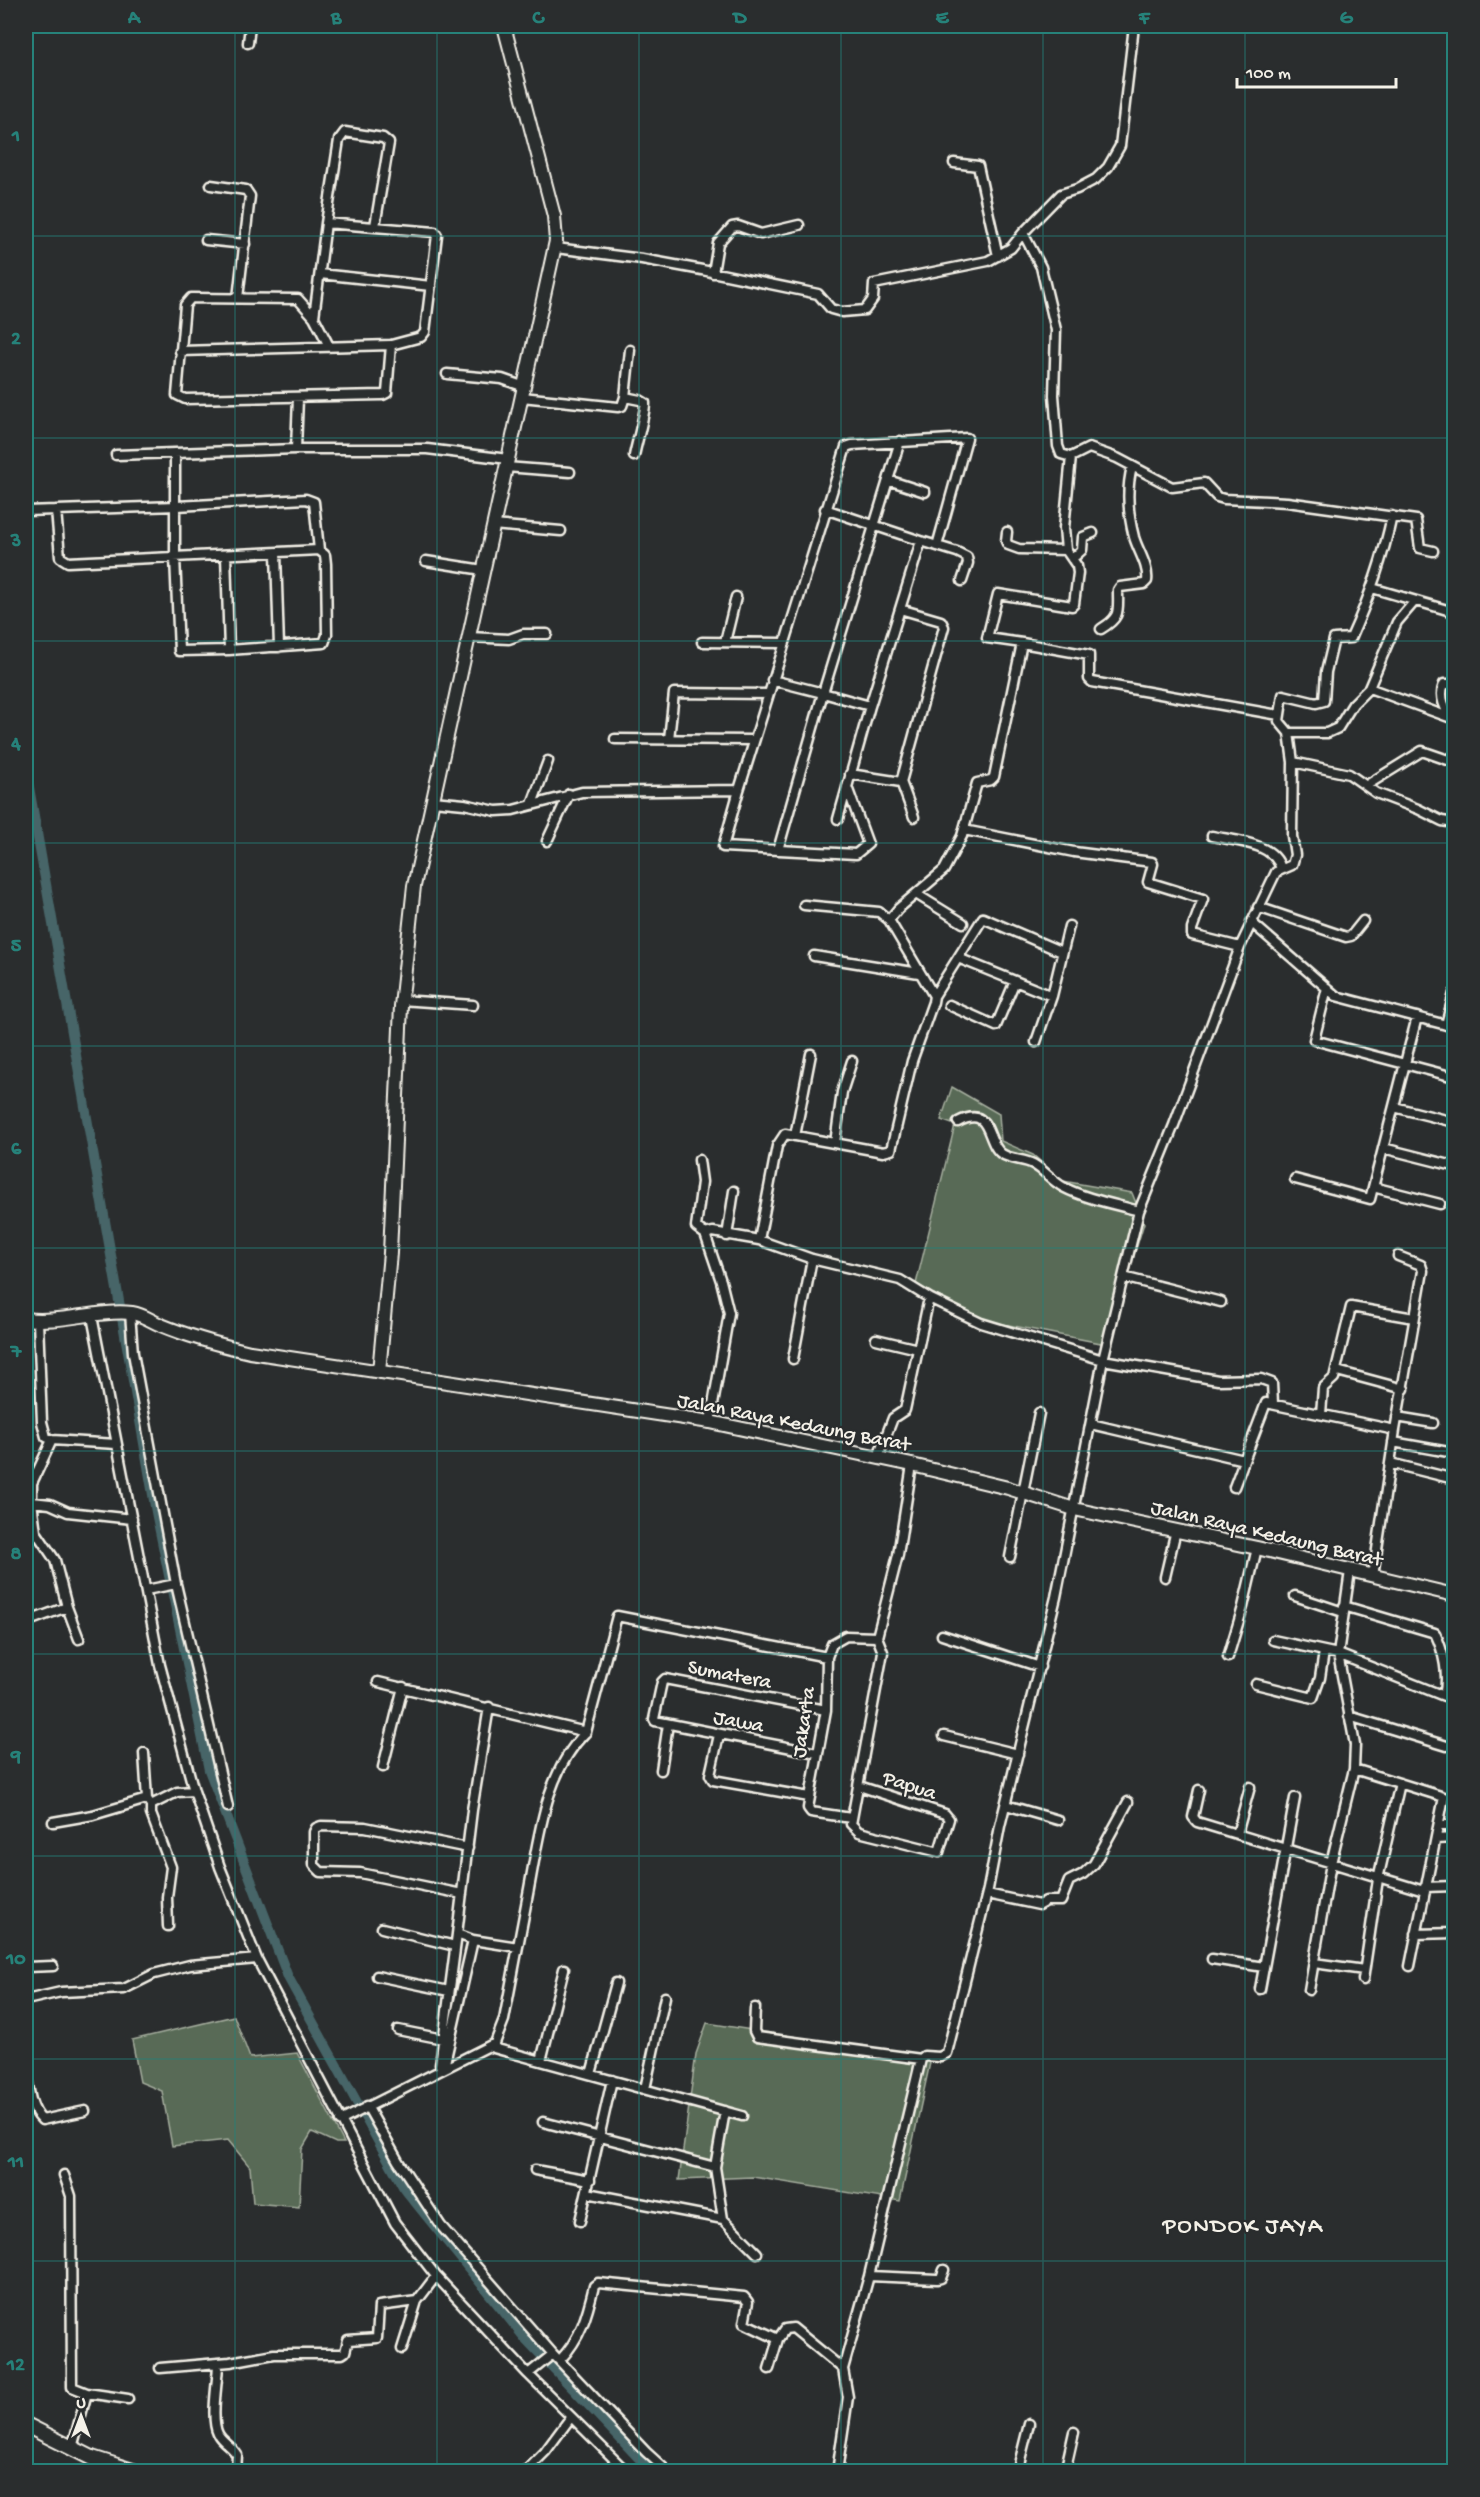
<svg xmlns="http://www.w3.org/2000/svg" width="1480" height="2497" font-family="'Gochi Hand',sans-serif">
<rect width="100%" height="100%" fill="#2a2d2e"/>
<filter id="ink" filterUnits="userSpaceOnUse"><feTurbulence type="fractalNoise" baseFrequency=".0167" numOctaves="2"/><feDisplacementMap in="SourceGraphic" scale="12" xChannelSelector="R" yChannelSelector="G"/><feConvolveMatrix kernelMatrix="1 2 1 2 8 2 1 2 1" color-interpolation-filters="sRGB"/></filter>
<g filter="url(#ink)">
<!-- green -->
<path fill="#586b56" stroke="#a6ae9f" stroke-width="1.5" d="M952 1087 999 1114 1001 1141 1033 1155 1063 1181 1132 1193 1144 1223 1132 1262 1121 1267 1106 1344 978 1319 916 1284 955 1125 941 1120Z
M234 2016 250 2058 297 2053 344 2143H336L312 2132 302 2149 299 2207 253 2203 250 2167 228 2140 172 2146 162 2091 140 2082 132 2040Z
M707 2023 931 2058 900 2201 753 2177 679 2180 696 2054Z"/>
<g fill="none" stroke-linecap="round" stroke-linejoin="round">
<!-- canal -->
<path stroke="#466568" stroke-width="10" d="M26 770 156 1512 209 1770 288 1977 404 2188 525 2338 652 2472"/>
<!-- street casing -->
<g stroke="#f4f1e8" stroke-width="13">
<path id="street" d="M248 43 250 26
M954 163 978 166 998 256
M211 185 246 190 250 196 238 298
M326 223 435 232 437 235 425 332 421 337 391 345 387 393 383 395 185 399 177 395 185 305 191 298 298 299 314 317 329 346
M206 240 245 244
M556 248 642 259 702 270 818 294 831 309 842 312 865 310 873 299 874 284 988 261 1011 248 1023 233 1061 194 1077 189 1096 179 1108 167 1120 146 1134 26
M713 273 718 243 732 227 738 226 761 234 799 225
M320 274 431 286
M314 317 326 223 339 140 345 132 383 138 389 143 375 226
M180 351 391 345
M447 374 502 379 525 387
M522 397 618 407 622 406 625 397 640 400 645 403C646 411 636 445 634 456
M625 397 630 350
M296 449 298 398
M116 455 296 449H427L508 459
M1071 457 1089 448 1117 458 1172 487 1204 483 1217 497 1224 499 1287 502 1416 520 1420 548 1433 551
M506 467 570 472
M888 480 925 492
M825 509 921 541 870 706 823 693 900 441
M56 510 60 557 68 562 319 550 325 555 326 564 327 635 324 643 229 650 179 651 175 557V455
M26 511 177 506 306 499 314 502 319 550
M493 525 561 531
M1007 532 1006 541 1008 545 1019 549 1066 550
M921 541 957 552 967 557 968 563 962 581
M276 553 279 647
M226 555 229 650
M1072 559 1082 550 1083 537 1093 533
M426 561 483 570
M1372 588 1454 612
M900 609 941 621 944 627 901 782 914 817
M1101 629C1121 617 1118 612 1118 590L1120 587 1144 584 1147 581C1149 566 1138 551 1134 537 1128 514 1126 490 1132 467
M469 637 509 639 523 634H547
M702 642 784 643
M725 642 736 597
M1022 643 987 638 998 594 1072 606 1074 604 1078 573 1077 566 1066 550 1064 528 1071 457 1061 454 1058 446 1054 395 1056 330 1041 267 1023 233
M772 680 823 693 778 850
M1369 688 1454 719
M1454 718C1444 711 1439 696 1444 684H1454
M1289 733H1327L1338 728 1353 704 1369 688 1397 622 1415 601
M615 739 753 740
M669 739 674 693 768 694
M1293 762 1349 774 1376 793 1418 809 1442 821 1454 823
M850 774 901 782
M1367 785 1422 751 1448 760 1454 756
M739 790 723 847 856 854 868 844 847 787
M433 801 464 804 496 811 513 810 582 792 739 790 846 447 852 445 967 438 937 546
M532 804 548 761
M838 819 870 706
M964 830 1074 852 1152 862 1153 864 1148 882 1203 899 1192 929V935L1240 947
M1212 836C1234 841 1274 842 1281 869
M547 841 569 794
M916 894 963 923
M1258 907 1346 937 1351 936 1363 921
M889 920 898 909 944 870 962 836 977 783 991 780 994 777 1022 643 1089 655V679L1092 682 1279 715
M1251 922 1336 996 1454 1027
M814 956 919 973
M958 958 1052 996
M1327 988 1314 1040 1454 1077
M934 996 983 918 1062 952
M401 1000 473 1005
M949 1005 996 1026 1015 981
M1446 1025 1454 993
M1036 1042 1052 996 1069 926
M1394 1107 1454 1122
M958 1122C993 1104 985 1143 1002 1154 1011 1160 1024 1159 1033 1164 1044 1170 1052 1181 1063 1187 1086 1199 1114 1204 1139 1211
M795 1136 811 1054
M835 1143 842 1092 852 1061
M1383 1148 1454 1166
M699 1160 702 1182 696 1227 705 1234 721 1281 729 1313 710 1422
M1295 1179 1370 1199 1417 1017
M1373 1187 1440 1204
M705 1234 713 1232 759 1240 812 1259 900 1280 929 1298 981 1323 1103 1360 1218 1380 1261 1379 1272 1383 1273 1404
M727 1236 734 1191
M759 1240 777 1146 785 1134 883 1152 891 1150 912 1061 933 1002 934 996 889 920 879 912 804 905
M1123 1277 1221 1302
M130 1313 133 1353 176 1584 228 1807
M92 1316 160 1665 194 1791 220 1867 257 1959 395 2223 436 2276 528 2374 627 2472
M38 1321 42 1422 46 1437 52 1440
M876 1339 918 1349
M793 1359 812 1259
M1337 1371 1404 1389
M1321 1414 1323 1388 1334 1378 1351 1307 1414 1318
M1397 1417 1433 1423
M1091 1424 1244 1460
M1393 1442 1454 1453
M878 1457 893 1418 905 1410 929 1298
M1390 1463 1454 1479
M1234 1487 1266 1403 1395 1430
M32 1502 50 1504 68 1512 132 1519
M1010 1557 1039 1413
M1373 1576 1395 1430 1423 1271 1421 1265 1398 1256
M1165 1577 1176 1530
M146 1590 176 1584
M1295 1596 1343 1612
M67 1607 79 1639
M26 1622 67 1607 55 1560 36 1532 32 1502V1483L52 1440 116 1444
M942 1635 1040 1667
M1273 1640 1338 1654 1444 1696C1449 1676 1444 1652 1435 1633L1344 1606
M1228 1657 1243 1607 1257 1548
M378 1682 586 1732
M1256 1684 1313 1698 1320 1678 1324 1652
M1349 1716 1447 1746
M719 1735 710 1775 713 1780 809 1797
M944 1736 1018 1754
M144 1753 147 1799
M817 1753 655 1721 654 1719 662 1682 665 1679 826 1710
M383 1767 403 1687
M1354 1769 1444 1797 1410 1966
M661 1770 668 1724
M859 1786 945 1814 949 1819 939 1852 859 1832 851 1824 883 1652 877 1637 898 1555 912 1465
M1199 1790 1193 1817 1197 1822 1424 1891
M151 1805V1814L171 1867 167 1897 168 1926
M1006 1805 1058 1820
M851 1818 811 1812 808 1808 826 1710 827 1657 832 1644 846 1636 877 1637
M53 1822 93 1815 147 1799 151 1805 177 1792 194 1791
M1439 1825H1454
M1237 1834 1250 1787
M1436 1839 1454 1838
M1425 1887 1454 1886
M462 1894 360 1873 321 1872 314 1865V1832L316 1828 321 1826 365 1827 468 1848
M987 1894 1039 1905 1046 1901H1061L1069 1881 1083 1874 1094 1864 1128 1802
M382 1928 455 1946
M1416 1934 1454 1933
M473 1940 518 1947
M1212 1959 1264 1967
M1314 1963 1364 1970
M26 1967 53 1966
M377 1976 449 1991
M1363 1980 1378 1879 1400 1783
M1260 1989 1295 1798
M1309 1990 1331 1863 1354 1769 1355 1745 1338 1654 1350 1571
M26 2000 61 1992 124 1989 154 1974 190 1965 257 1959
M755 2008 754 2031 757 2037 921 2059
M398 2030 443 2039
M490 2047 742 2116
M541 2061 564 1969
M440 2065 457 1934
M444 2067 473 1940 457 1934 472 1810 489 1707
M26 2070C29 2088 29 2107 42 2120L85 2111
M591 2074 616 1983
M645 2089 665 1997
M367 2106 398 2161 441 2226 553 2354 646 2452 668 2472
M725 2111 715 2167 723 2219 757 2253
M340 2121 495 2043 504 2020C512 1978 520 1936 528 1894 539 1838 544 1774 586 1732L617 1616 827 1657
M543 2122 715 2167
M535 2170 590 2180
M64 2175 71 2196 72 2387 87 2393 128 2399
M587 2193 723 2219
M580 2221 612 2080
M869 2276 937 2279 941 2278 944 2270
M402 2349 417 2301 436 2276
M560 2360C581 2338 587 2315 594 2286L598 2283 744 2297 748 2302 744 2323 778 2339
M218 2363C218 2382 210 2418 218 2434 222 2442 232 2446 237 2455L236 2472
M160 2368 230 2362 274 2354H342L345 2352 348 2340 377 2338 379 2306 417 2301
M769 2369 778 2339 785 2329 793 2328 843 2369 869 2276 921 2059 924 2056 940 2057 947 2053 988 1889 1000 1826 1056 1597 1103 1360 1139 1211 1174 1125 1240 947 1276 872 1292 865 1295 855 1292 836 1293 762 1289 733 1279 721 1283 695 1316 703 1324 701 1326 672 1334 639 1351 638C1369 598 1383 558 1392 516
M528 2374 553 2354
M72 2448 87 2393
M525 2472 545 2452 571 2417
M837 2472 848 2397 843 2369
M1017 2472 1029 2424
M1065 2472 1074 2432"/>
</g>
<!-- secondary casing -->
<g stroke="#f4f1e8" stroke-width="16">
<path id="secondary" d="M26 1319C58 1324 99 1309 132 1313 144 1315 151 1321 161 1325 190 1337 220 1345 250 1352L710 1422 912 1465 1008 1488 1074 1509 1257 1548 1454 1595
M379 1372 390 1253 401 1006 414 886 556 241 554 216 504 26"/>
</g>
<!-- primary casing -->
<g stroke="#f4f1e8" stroke-width="18">
<path id="primary" d="M26 2425 92 2458 136 2472"/>
</g>
<!-- street -->
<use href="#street" stroke="#2a2d2e" stroke-width="8"/>
<!-- secondary -->
<use href="#secondary" stroke="#2a2d2e" stroke-width="12"/>
<!-- primary -->
<use href="#primary" stroke="#2a2d2e" stroke-width="14"/>
</g>
</g>
<!-- grid -->
<path fill="none" stroke="#26827a" stroke-width="1.5" stroke-opacity="0.55" d="M235 26V2472M437 26V2472M639 26V2472M841 26V2472M1043 26V2472M1245 26V2472M26 236H1454M26 438H1454M26 641H1454M26 843H1454M26 1046H1454M26 1248H1454M26 1451H1454M26 1654H1454M26 1856H1454M26 2059H1454M26 2261H1454"/>
<g text-anchor="middle" stroke-width="4.5" stroke-linejoin="round" paint-order="stroke">
<!-- street labels -->
<g font-size="21" fill="#f4f1e8" stroke="#2a2d2e">
<text transform="translate(794 1421) rotate(11)" y="7">Jalan Raya Kedaung Barat</text>
<text transform="translate(1267 1532) rotate(13)" y="7">Jalan Raya Kedaung Barat</text>
<text transform="translate(730 1673) rotate(11)" y="7">Sumatera</text>
<text transform="translate(739 1720) rotate(11)" y="7">Jawa</text>
<text transform="translate(802 1722) rotate(-82)" y="7">Jakarta</text>
<text transform="translate(910 1784) rotate(18)" y="7">Papua</text>
</g>
<!-- quarter labels -->
<g font-size="24" letter-spacing="1.5" fill="#f4f1e8" stroke="#2a2d2e">
<text x="1243" y="2232">PONDOK JAYA</text>
</g>
</g>
<!-- margin -->
<rect width="1480" height="2497" fill="none" stroke="#2a2d2e" stroke-width="66"/>
<!-- north arrow -->
<g transform="translate(81 2416)" stroke="#2a2d2e" stroke-width="4.5" paint-order="stroke">
<path d="M0-4.5L10 22L0 15L-10 22Z" fill="#f4f1e8"/>
<text y="-9" font-size="16" font-weight="bold" text-anchor="middle" fill="#f4f1e8">U</text>
</g>
<!-- scale -->
<path d="M1237 78v9h159v-9" fill="none" stroke="#f4f1e8" stroke-width="3"/>
<text x="1246" y="78" font-size="18" fill="#f4f1e8" stroke="#2a2d2e" stroke-width="4.5" paint-order="stroke">100 m</text>
<rect x="33" y="33" width="1414" height="2431" fill="none" stroke="#26827a" stroke-width="2"/>
<g font-size="20" text-anchor="middle" font-weight="bold" fill="#26827a">
<text x="134" y="23">A</text>
<text x="336" y="23">B</text>
<text x="538" y="23">C</text>
<text x="740" y="23">D</text>
<text x="942" y="23">E</text>
<text x="1144" y="23">F</text>
<text x="1346" y="23">G</text>
<text x="16" y="141">1</text>
<text x="16" y="344">2</text>
<text x="16" y="546">3</text>
<text x="16" y="749">4</text>
<text x="16" y="951">5</text>
<text x="16" y="1154">6</text>
<text x="16" y="1357">7</text>
<text x="16" y="1559">8</text>
<text x="16" y="1762">9</text>
<text x="16" y="1964">10</text>
<text x="16" y="2167">11</text>
<text x="16" y="2370">12</text>
</g>
</svg>
